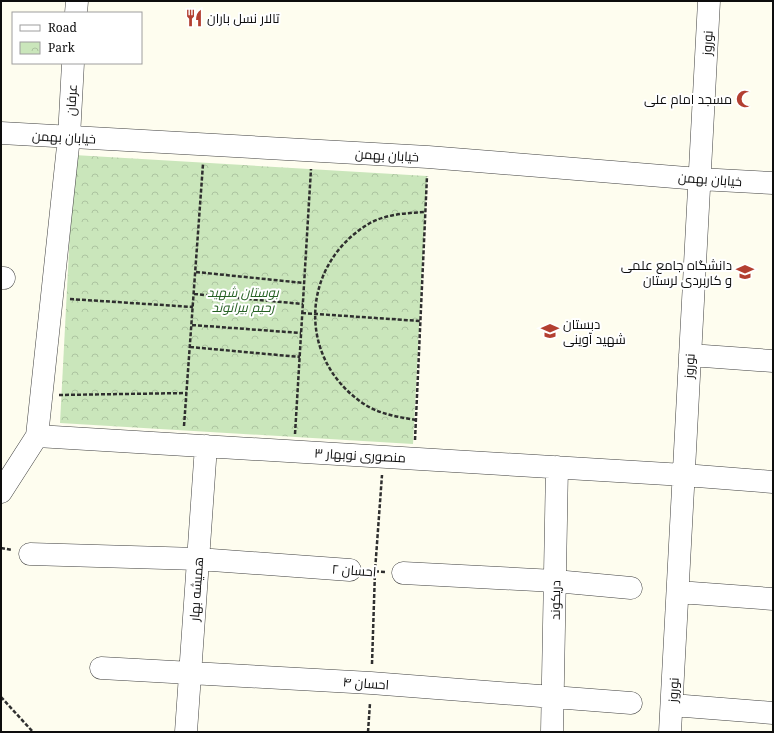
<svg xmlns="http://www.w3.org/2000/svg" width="774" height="733" font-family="'Noto Serif',Cairo,serif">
<defs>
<pattern id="park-crowns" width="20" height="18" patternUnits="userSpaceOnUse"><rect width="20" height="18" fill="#cae6bb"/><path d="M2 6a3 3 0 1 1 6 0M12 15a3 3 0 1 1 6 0" fill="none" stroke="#acc4a0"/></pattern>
</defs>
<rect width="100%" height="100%" fill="#fefdef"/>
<!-- park -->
<path fill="url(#park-crowns)" d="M74 155 427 176 413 444 60 423Z"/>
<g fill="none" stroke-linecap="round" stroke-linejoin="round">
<!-- minor casing -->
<g stroke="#404040" stroke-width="23">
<path id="minor" d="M76 13 77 1
M1 133 428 157 699 179 773 183
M1 278H4
M690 355 773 361
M37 436 684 475 773 482
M1 492 37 436 69 137 73 63
M30 554 198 559 350 570
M403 573 555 581 631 588
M678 592 773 599
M101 668 371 683 631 703
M672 705 773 713
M186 732 206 446
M552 732 557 467
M670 732 709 1"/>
</g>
<!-- path -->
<path stroke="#2f2f2f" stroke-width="2.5" stroke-dasharray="4 2" stroke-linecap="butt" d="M196 272 304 283
M194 294 303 304
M70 299 193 307
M302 313 420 321
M192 325 301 333
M190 347 300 357
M59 395 187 393
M416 420C398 417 379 414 364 404 296 359 300 264 370 223 387 214 407 213 426 212
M184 426 203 164
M295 434 311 169
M415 440 427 176
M1 548 12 550
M369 571 386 572
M372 664 375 571 382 475
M1 697 33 732
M368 732 370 703"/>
<!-- minor -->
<use href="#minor" stroke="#fff" stroke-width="22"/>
</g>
<!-- icons -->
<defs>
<g id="restaurant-bare" transform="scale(1.38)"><path d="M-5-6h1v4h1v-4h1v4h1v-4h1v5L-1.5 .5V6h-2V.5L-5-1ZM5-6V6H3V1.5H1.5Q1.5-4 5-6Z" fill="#b33f30" stroke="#fff" stroke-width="2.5" paint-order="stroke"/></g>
<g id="mosque-bare" transform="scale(1.38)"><path d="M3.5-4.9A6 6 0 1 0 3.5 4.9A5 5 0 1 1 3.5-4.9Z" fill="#b33f30" stroke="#fff" stroke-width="2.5" paint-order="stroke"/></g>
<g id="university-bare" transform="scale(1.38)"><path d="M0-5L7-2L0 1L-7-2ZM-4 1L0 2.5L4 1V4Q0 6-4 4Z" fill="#b33f30" stroke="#fff" stroke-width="2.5" paint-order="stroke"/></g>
<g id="school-bare" transform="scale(1.38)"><path d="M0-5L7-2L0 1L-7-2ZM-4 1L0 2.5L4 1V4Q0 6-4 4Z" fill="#b33f30" stroke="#fff" stroke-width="2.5" paint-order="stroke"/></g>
</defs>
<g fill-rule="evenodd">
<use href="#restaurant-bare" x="194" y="18"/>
<use href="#mosque-bare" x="745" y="99"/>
<use href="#university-bare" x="745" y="272"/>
<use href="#school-bare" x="550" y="331"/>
</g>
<g text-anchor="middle" stroke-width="4" stroke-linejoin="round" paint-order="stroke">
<!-- poi labels -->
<g font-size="13" fill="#0d0d0d" stroke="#fff" text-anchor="start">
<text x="207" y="23">تالار نسل باران</text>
<text x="732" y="104" text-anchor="end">مسجد امام علی</text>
<text x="732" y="270" text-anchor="end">دانشگاه جامع علمی<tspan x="732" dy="15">و کاربردی لرستان</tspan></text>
<text x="563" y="329">دبستان<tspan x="563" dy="15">شهید آوینی</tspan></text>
</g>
<!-- street labels -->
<g font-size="13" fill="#0d0d0d" stroke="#fff">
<text transform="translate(707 43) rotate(-87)" y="5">نوروز</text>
<text transform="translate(71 100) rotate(-87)" y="5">عرفان</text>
<text transform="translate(64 137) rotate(3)" y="5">خیابان بهمن</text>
<text transform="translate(387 155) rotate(3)" y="5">خیابان بهمن</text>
<text transform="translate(710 179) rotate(4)" y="5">خیابان بهمن</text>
<text transform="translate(689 366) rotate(-87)" y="5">نوروز</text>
<text transform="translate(360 455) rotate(3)" y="5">منصوری نوبهار ۳</text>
<text transform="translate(354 570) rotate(4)" y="5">احسان ۲</text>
<text transform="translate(196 589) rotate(-86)" y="5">همیشه بهار</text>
<text transform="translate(555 600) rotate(-89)" y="5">دریکوند</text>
<text transform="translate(366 683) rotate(4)" y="5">احسان ۴</text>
<text transform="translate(673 690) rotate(-87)" y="5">نوروز</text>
</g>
<!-- park labels -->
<g font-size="13" font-style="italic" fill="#256023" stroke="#fff">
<text x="243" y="297">بوستان شهید<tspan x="243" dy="15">رحیم بیرانوند</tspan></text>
</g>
</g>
<!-- border -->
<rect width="774" height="733" fill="none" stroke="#0d0d0d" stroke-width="4"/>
<!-- legend -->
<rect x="12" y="12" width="130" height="52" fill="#ffffff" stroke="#9e9e9e"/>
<rect x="20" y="25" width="20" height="6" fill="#ffffff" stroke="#9e9e9e"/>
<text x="48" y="32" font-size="12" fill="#0d0d0d">Road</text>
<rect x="20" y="42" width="20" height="12" fill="url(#park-crowns)" stroke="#9e9e9e"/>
<text x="48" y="52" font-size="12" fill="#0d0d0d">Park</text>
</svg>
